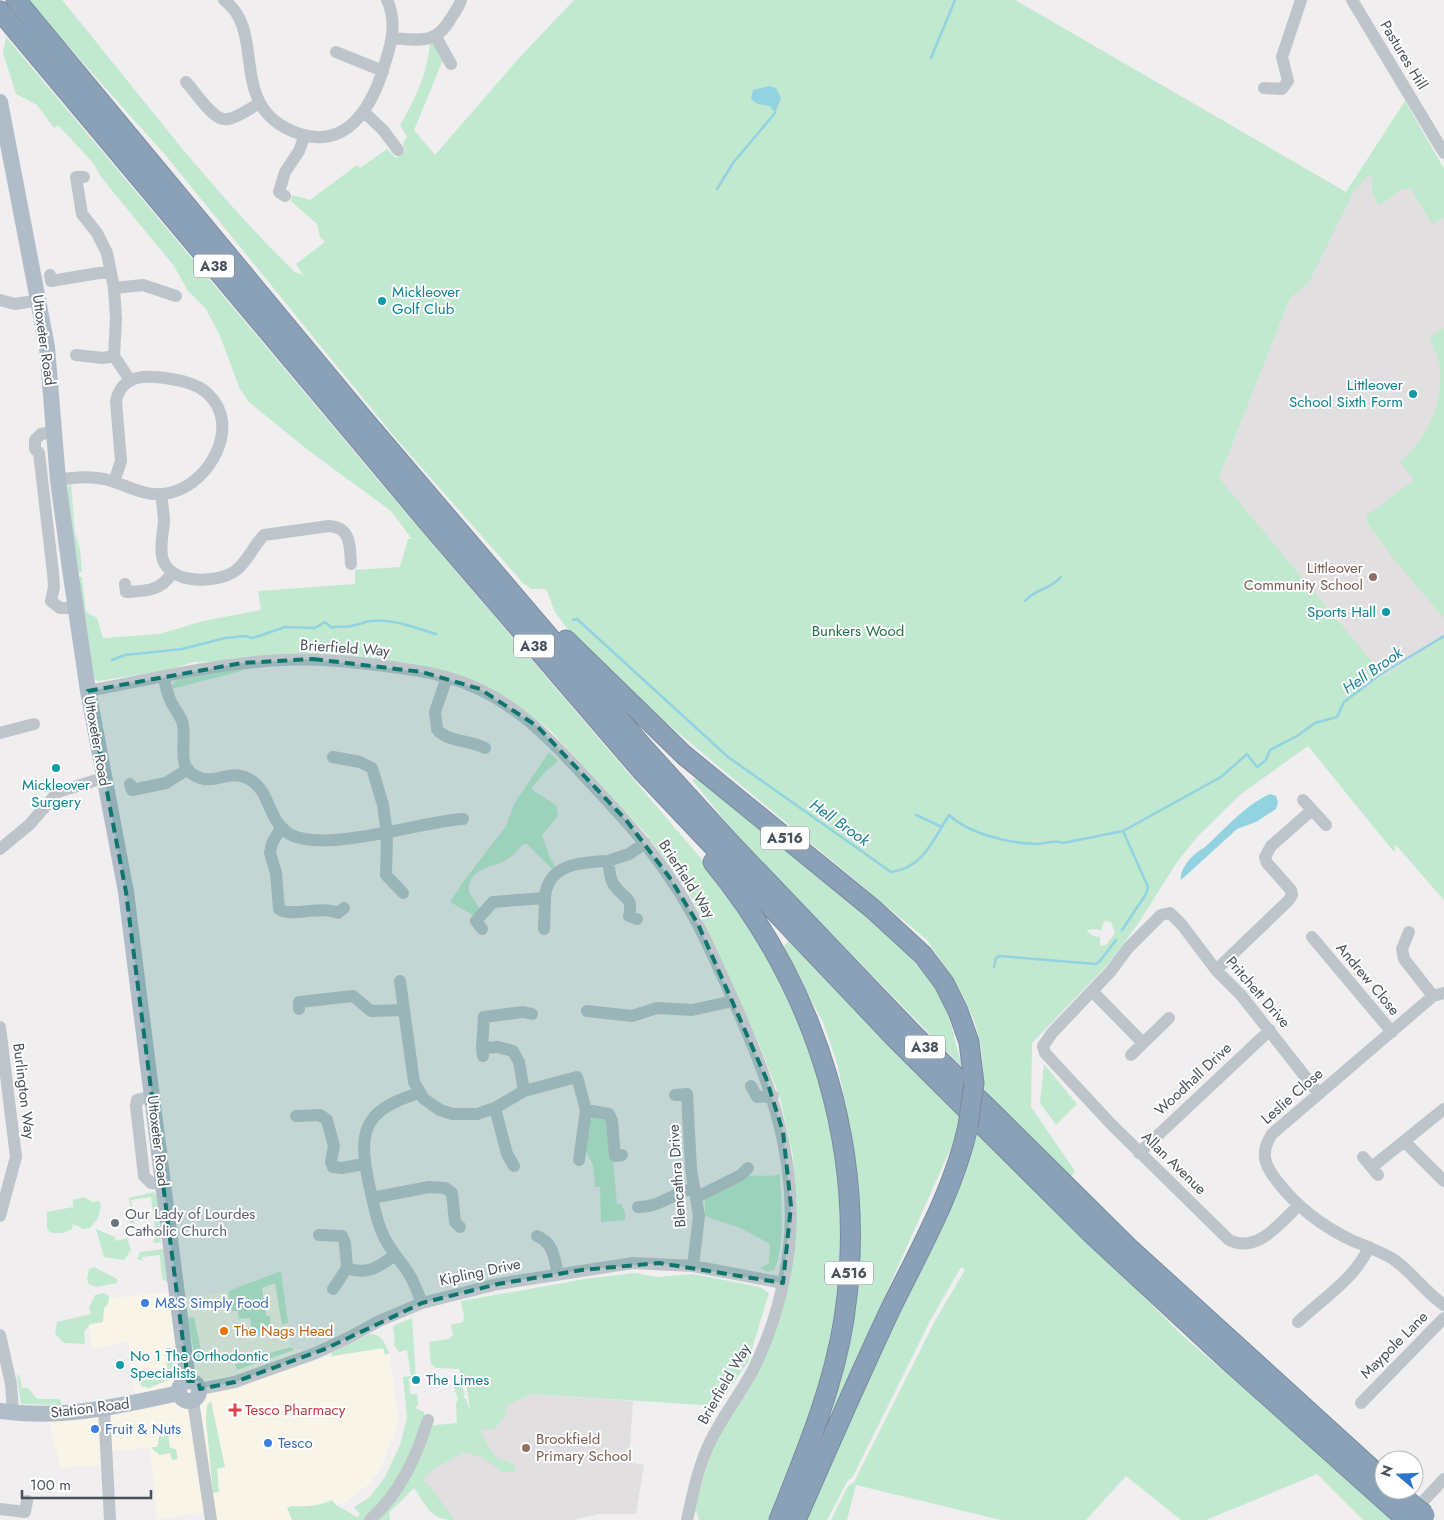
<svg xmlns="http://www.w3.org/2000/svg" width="1444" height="1520" font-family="Jost,sans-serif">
<rect width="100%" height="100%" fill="#f0eeee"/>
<!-- commercial -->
<path fill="#f9f4e8" d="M281 1271 291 1347 331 1357 383 1348 385 1354 389 1353 399 1421 381 1468 368 1485 347 1501 302 1520H215L213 1510 157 1520 150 1448 113 1451 100 1465 61 1468 49 1422 48 1410 135 1398 128 1342 92 1349 88 1322 99 1300 165 1292 190 1299 228 1291Z"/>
<!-- education -->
<path fill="#e1dfdf" d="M1405 101 1444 169V900L1390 837 1219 478 1290 298Z
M531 1394 633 1401 629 1462 644 1465 636 1514H599L574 1520H447L409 1472 505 1407Z"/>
<!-- green -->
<path fill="#c0e9cf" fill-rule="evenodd" d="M27 0H62C138 92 209 189 295 272L303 275 296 264 325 242 320 237 317 224 291 201 292 195 310 200 357 165 360 168 387 149 396 158 405 151 403 144 407 137 400 125C415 100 428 72 430 43L435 44 443 60 414 130 435 155 520 57 574 0H1015L1346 192 1405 101 1444 169V217L1432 224 1411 189H1402L1379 206 1372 191V178L1369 175 1354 191 1309 282 1290 298 1219 478 1384 676 1444 637V697L1421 717 1444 698V900L1396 845 1394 852 1308 746 1241 794 1197 837 1177 862 1138 924 1108 964 1032 1043 1031 1107 1075 1171 1069 1179 1001 1109 983 1087C987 1025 960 988 927 940L652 711 566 627 555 612 546 589H531L523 583 393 435 167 157ZM1104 921 1111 922 1115 933 1106 945 1100 946V937L1093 936 1086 930 1097 929 1101 931Z
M6 37 361 460 716 876 772 961 800 1020 824 1090 839 1174 843 1242 834 1333 824 1376 774 1520H699L697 1513 693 1512 714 1444 745 1394 795 1239 796 1201 793 1156 780 1098 760 1046 694 902 648 836 550 730 506 697 445 672 234 661 193 662 169 670 98 681 93 678 77 577H82L86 612 97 618 103 638 160 634 203 621 261 610 258 591 355 584V570L400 567 408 539H412L391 511 308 450 250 403 240 389 220 336 206 309 188 291 174 266 101 177 94 164 58 125 54 128 37 105 16 94 3 53Z
M1444 328V618L1392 557 1367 522V515L1414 480 1400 462C1427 439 1444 403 1440 366 1438 356 1433 346 1430 337Z
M71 484 75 533 80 550 82 572 75 573 67 487Z
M241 668 242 671 171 689 174 682 179 679Z
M549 752 558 761 543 774 531 789 556 805 558 816 542 835 550 858 555 866 552 869 527 844H523C518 851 510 859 502 862 486 869 468 870 469 892L482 912 473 915 450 902 463 882 506 826 514 804Z
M697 778 896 940 933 984 946 1006 962 1067 746 846 692 780Z
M790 938 961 1117 953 1143 831 1417 856 1300 860 1247 859 1189 851 1129 837 1063 823 1022 783 948Z
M1044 1064 1077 1104 1056 1125 1040 1103Z
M597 1116 603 1117 610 1124 617 1204H621L625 1212V1220L601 1222 600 1187H595L593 1165 585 1149 590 1120Z
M977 1133 1067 1215 1141 1294 1184 1337 1393 1517 1391 1520H1363L1317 1474 1206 1520H1181L1126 1476 1086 1520H1001L856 1485 847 1520H831L848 1486 854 1482 936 1319 965 1270 961 1267 930 1321 852 1478 848 1480 827 1520H806L822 1477 968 1161Z
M780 1174C781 1201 786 1246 774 1270L768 1272 760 1268 769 1263 770 1244 740 1228 705 1216V1200C717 1190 732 1180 748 1176 758 1174 769 1178 780 1174Z
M154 1192 157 1197 161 1242 155 1243 153 1241 156 1236 151 1197 131 1200 135 1224 129 1222 132 1217 129 1198Z
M84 1197 93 1202 99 1201 101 1205 98 1218 90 1228 83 1229 73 1224 72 1229 64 1233H51L47 1229V1212L73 1207V1200Z
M96 1229 115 1237 116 1241 127 1238 131 1250 124 1260 104 1257Z
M163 1249 169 1283 162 1279 160 1255 142 1257 143 1261 137 1259 140 1252Z
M94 1267 117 1279V1283L96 1287 89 1284 87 1279 89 1269Z
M281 1271 288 1323 282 1325 275 1283 262 1288 266 1316H270L272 1334 253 1336 250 1318 239 1319 238 1311H232L228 1291Z
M635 1273 657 1277 693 1274 760 1287 769 1293 748 1362 718 1406 531 1394 505 1407 507 1412 495 1429 480 1430C485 1439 489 1450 497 1457 503 1461 509 1461 515 1466V1472H502L482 1457 464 1452 435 1468 423 1480 431 1487 454 1520C430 1520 427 1506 414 1488L389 1513 390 1520H292L287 1508 292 1506C306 1507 319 1506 332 1500L336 1505 357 1517 360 1514 354 1507 370 1497 385 1477 400 1445 407 1418 403 1377 411 1376 407 1350 399 1352 393 1344 395 1342 393 1326 412 1318 416 1378 409 1379 410 1394H417L418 1405 415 1408 424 1412 426 1426 457 1423 456 1403 458 1399 453 1384 460 1381 465 1394 463 1397 466 1399 470 1410 467 1388 459 1369 436 1368 431 1364 429 1342 449 1339 453 1335 451 1325 463 1322 464 1317 461 1301 591 1278Z
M103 1293 109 1296 108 1304 104 1308 103 1322 90 1324 84 1332 85 1344 64 1343 55 1334 57 1322 91 1314 89 1308 95 1295Z
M194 1317 203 1360 198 1362 193 1348 188 1318Z
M369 1334C382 1334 384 1342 389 1353L385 1355 383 1348 332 1356 331 1353Z
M291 1347 294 1350 237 1370 235 1364 249 1360 255 1354 259 1356Z
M167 1348H172L174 1370 171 1379 149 1388 141 1386V1379L168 1373 165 1350Z
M19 1374 22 1388H28L37 1399H58L61 1401V1405L21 1404 17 1376Z
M211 1401 225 1467 217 1469 219 1492 213 1493 206 1420 207 1405Z
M167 1428 170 1448 176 1449 178 1459 172 1460 170 1453 160 1455 153 1450 152 1447H157L161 1429Z"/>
<!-- water -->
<path fill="#92d2e1" d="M769 86 776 88 781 98 775 113 770 106 758 104 751 99 753 90Z
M1270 794 1276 796 1278 802 1276 809 1256 822 1237 829 1181 880C1179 869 1194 852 1204 848 1224 830 1245 805 1270 794Z"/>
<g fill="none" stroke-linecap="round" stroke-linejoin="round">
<!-- stream -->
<path stroke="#92d2e1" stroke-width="2.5" d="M931 58 955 0
M717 189 733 163 775 113
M1025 601C1035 589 1051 589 1061 577
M573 620 577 619 728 757 891 872C923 868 934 839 949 815 969 834 1009 843 1036 844 1046 844 1053 839 1063 843L1123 831 1148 887 1146 894 1122 930
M112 660 125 655 182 649 225 638 244 636 253 638 285 627 315 628 325 622 332 628C339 625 344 628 351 626 358 625 364 622 370 621 393 618 415 628 436 634
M916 815 942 827
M1123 831 1221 777 1247 754 1257 767 1266 760 1270 750 1297 736 1315 723 1337 717 1344 702 1378 676 1444 636
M994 967 996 958 999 956 1096 964 1100 961 1116 940"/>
<!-- highway casing -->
<g stroke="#768ca3" stroke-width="21">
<path id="highway" d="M16 0 365 421 643 747 734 847 913 1034 1128 1247 1384 1480
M0 11 428 522 641 770 896 1039 1093 1235 1230 1362 1399 1513
M566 640 684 755 873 909 923 955 944 983 958 1011 969 1042 974 1083
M713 862C819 991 869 1155 844 1319 833 1389 805 1455 779 1520
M1396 1490 1410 1503
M796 1520C827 1449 858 1378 891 1308 920 1249 954 1190 968 1126"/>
</g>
<!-- minor -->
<path stroke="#bdc5cb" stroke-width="12" d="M224 0C269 33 224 109 300 134 350 150 374 102 385 63 392 42 397 21 387 0
M1352 0 1444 153
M436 37 451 64
M392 38C420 40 436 45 451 18 455 12 459 7 461 0
M336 52 383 71
M186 82C195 91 214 123 228 119 239 117 250 108 260 103
M1264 88 1282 89 1288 81 1282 57 1301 0
M364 112 383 130 398 150
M84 177H76L82 214 97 233 107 253 114 288 116 319 114 356 130 380
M285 196 279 192 285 172 299 151 305 135
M50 275 51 281 111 271
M114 288 143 285 176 296
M0 300 15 304 39 300
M76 355 103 358 114 356
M54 432 41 434 35 440V449L39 453 53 573 54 587 51 601 60 608H75
M58 480C74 477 89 476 104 479 129 485 147 500 173 492 210 482 241 426 209 395 200 385 184 381 171 379 148 375 122 373 116 401L121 461 114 482
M161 494C162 503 164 513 164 522 163 533 160 545 162 556 167 585 217 584 235 571 247 563 253 546 264 535L329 526C351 527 350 546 351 564
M125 584 126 592C146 591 161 591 172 573
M164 676C165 685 167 693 171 702 174 708 179 714 182 721 189 743 171 771 204 779 220 782 231 769 249 779 271 791 267 819 288 833 321 855 422 821 463 819
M447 677 435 712 437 729C446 742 471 740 485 748
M88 691C153 679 217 663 283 660 317 658 351 662 385 666 405 669 426 671 446 677 506 693 546 734 587 779 616 810 646 842 670 878 695 914 712 953 730 993 767 1076 799 1154 789 1248 784 1289 773 1329 755 1366 742 1392 723 1415 710 1442 698 1467 693 1493 687 1520
M0 733 34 724
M333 757 360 762 372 768 383 805 387 834 386 875 403 893
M130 784 132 790 166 783 188 769
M1303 800 1326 825
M281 828 272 843 270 853 276 873 279 909C291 918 318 905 338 913L344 908
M0 849 29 825 58 792 103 778
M637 919 629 916C634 896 623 899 614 885 609 878 610 869 608 861L629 854 645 843
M482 929 476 921 493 902 545 898C547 864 581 862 608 861
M544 929 545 898
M1409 932 1402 949 1404 959 1433 996
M1312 937 1392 1032
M1216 970 1288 901 1292 895 1291 890 1267 863 1265 857 1271 846 1312 810
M400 981 414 1082 424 1099 440 1110 452 1114H477L495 1108 524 1091 577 1077 586 1110 579 1160
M1092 991 1143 1043
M1444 993 1433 996 1272 1134C1260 1152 1264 1165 1277 1181 1297 1207 1322 1226 1351 1240 1365 1246 1380 1251 1393 1259 1412 1272 1425 1292 1444 1305
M299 1009V1002L353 996 371 1011 404 1010
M587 1011 632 1016 657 1008 692 1010 733 1001
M0 1027 16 1157 0 1216
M482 1048 484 1017 523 1012 532 1014
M1131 1055 1169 1018
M483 1056 482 1048 498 1047 513 1051 519 1062 524 1091
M751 1086 757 1097 773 1096
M419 1093C360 1111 358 1134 370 1189 374 1205 376 1221 384 1237 389 1248 398 1258 405 1268 413 1278 417 1291 422 1303
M675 1095 687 1094 691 1169 699 1216 693 1266
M152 1096 137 1100 136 1106 144 1176 151 1183 163 1184
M495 1108 507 1154 514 1166
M586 1110 609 1114 612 1121 615 1156 622 1155
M296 1116 320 1115 327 1120 334 1146 331 1162 333 1167 342 1168 364 1164
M1404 1141 1444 1181
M1139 1153 1270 1030
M1363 1157 1378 1175
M1372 1167 1444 1109
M697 1197 741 1175 748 1168
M372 1198 429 1187 445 1188 452 1193 455 1222 460 1227
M1298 1206C1279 1224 1257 1254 1229 1240L1111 1124 1045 1053 1043 1046 1052 1033 1111 971 1128 948 1161 915 1170 913 1182 925 1216 970 1241 995 1319 1094
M638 1207C658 1208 675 1192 694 1188
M319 1235 342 1236 345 1243 347 1268C367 1276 380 1266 395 1255
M537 1236C554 1243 554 1258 558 1274
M333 1289 347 1268
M1298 1322C1324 1297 1354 1280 1369 1247
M0 1335 11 1384 13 1413
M200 1389 235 1382 316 1353 348 1338 379 1321 422 1303 498 1284 633 1263 693 1266 783 1283
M193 1401 211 1520
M1361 1403 1444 1318
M104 1409 110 1520
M0 1509 25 1512 27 1501
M1412 1513 1444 1479
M370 1520C400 1493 416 1458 428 1420"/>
<!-- major -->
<path stroke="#b0bdc9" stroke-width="16" d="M0 102 47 347 58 480 70 569 88 691 126 892 188 1381
M179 1391a10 10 0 1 1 20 0a10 10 0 1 1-20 0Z
M0 1411C61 1420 119 1406 179 1393"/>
<!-- highway -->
<use href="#highway" stroke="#8ba1b7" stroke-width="19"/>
<!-- highway-bridge casing -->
<g stroke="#768ca3" stroke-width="21" stroke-linecap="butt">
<path id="highway-bridge" d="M968 1126 974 1083
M1410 1503 1425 1515
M1399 1513 1407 1520"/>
</g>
<!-- highway-bridge -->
<use href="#highway-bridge" stroke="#8ba1b7" stroke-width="19"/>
</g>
<!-- marked area -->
<path fill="#0f766e" fill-opacity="0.2" stroke="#0f766e" stroke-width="4" stroke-dasharray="10 6" stroke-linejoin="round" d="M313 659 422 672 480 689 537 726 626 820 670 878 698 924 766 1078 783 1132 791 1206 783 1283 659 1263 582 1270 498 1284 422 1303 325 1349 235 1382 200 1389 198 1381H188L126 892 88 691 242 663Z"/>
<!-- markers -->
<g fill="#0f9aa8" stroke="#fff" stroke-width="2">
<circle cx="382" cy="301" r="5"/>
<circle cx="1413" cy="394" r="5"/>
<circle cx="1386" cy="612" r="5"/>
<circle cx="56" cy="768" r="5"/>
<circle cx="120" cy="1365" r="5"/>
<circle cx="416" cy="1380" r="5"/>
</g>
<g fill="#8d6e63" stroke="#fff" stroke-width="2">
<circle cx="1373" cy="577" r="5"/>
<circle cx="526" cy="1448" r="5"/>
</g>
<circle fill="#6b7280" stroke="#fff" stroke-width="2" cx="115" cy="1223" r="5"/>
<g fill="#3f7fe0" stroke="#fff" stroke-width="2">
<circle cx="145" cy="1303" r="5"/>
<circle cx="95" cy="1429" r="5"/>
<circle cx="268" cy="1443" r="5"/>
</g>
<circle fill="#e8710a" stroke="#fff" stroke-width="2" cx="224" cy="1331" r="5"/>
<path fill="#e0444e" stroke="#fff" stroke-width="2" d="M232.5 1402.5h5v5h5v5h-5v5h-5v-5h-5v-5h5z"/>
<g text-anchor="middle" stroke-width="4" stroke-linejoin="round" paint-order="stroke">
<!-- shield labels -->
<g fill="#fff" stroke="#7f858b" stroke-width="1">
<rect x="194" y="254.5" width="40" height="23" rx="4"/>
<rect x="514" y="634.5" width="40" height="23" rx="4"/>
<rect x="761" y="826.5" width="48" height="23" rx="4"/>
<rect x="905" y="1035.5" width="40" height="23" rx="4"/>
<rect x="825" y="1261.5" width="48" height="23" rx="4"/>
</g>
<g font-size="14" font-weight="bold" fill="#485159">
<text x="214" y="271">A38</text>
<text x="534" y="651">A38</text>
<text x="785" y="843">A516</text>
<text x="925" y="1052">A38</text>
<text x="849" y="1278">A516</text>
</g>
<!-- street labels -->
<g font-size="15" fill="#485159" stroke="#fff">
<text transform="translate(1404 55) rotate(59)" y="5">Pastures Hill</text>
<text transform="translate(44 340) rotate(82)" y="5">Uttoxeter Road</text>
<text transform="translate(345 648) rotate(4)" y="5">Brierfield Way</text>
<text transform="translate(97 741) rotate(80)" y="5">Uttoxeter Road</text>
<text transform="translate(687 879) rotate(57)" y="5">Brierfield Way</text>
<text transform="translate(1368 979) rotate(50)" y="5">Andrew Close</text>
<text transform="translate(1258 992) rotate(49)" y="5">Pritchett Drive</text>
<text transform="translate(1193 1079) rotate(-43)" y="5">Woodhall Drive</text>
<text transform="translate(24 1091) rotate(83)" y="5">Burlington Way</text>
<text transform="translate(1292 1096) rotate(-41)" y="5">Leslie Close</text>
<text transform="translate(158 1141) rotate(83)" y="5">Uttoxeter Road</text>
<text transform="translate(1174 1163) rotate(44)" y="5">Allan Avenue</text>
<text transform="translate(677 1176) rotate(-94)" y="5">Blencathra Drive</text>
<text transform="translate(480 1272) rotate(-12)" y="5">Kipling Drive</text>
<text transform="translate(1394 1345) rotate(-45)" y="5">Maypole Lane</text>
<text transform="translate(724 1384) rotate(-60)" y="5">Brierfield Way</text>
<text transform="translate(90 1408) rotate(-7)" y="5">Station Road</text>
</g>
<!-- culture labels -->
<g font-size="15" fill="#0d838f" stroke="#fff" text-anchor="start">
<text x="392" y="297">Mickleover<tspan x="392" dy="17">Golf Club</tspan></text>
<text x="1403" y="390" text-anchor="end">Littleover<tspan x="1403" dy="17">School Sixth Form</tspan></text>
<text x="1376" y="617" text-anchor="end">Sports Hall</text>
<text x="56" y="790" text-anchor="middle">Mickleover<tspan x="56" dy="17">Surgery</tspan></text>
<text x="130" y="1361">No 1 The Orthodontic<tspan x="130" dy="17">Specialists</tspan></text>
<text x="426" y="1385">The Limes</text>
</g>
<!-- education labels -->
<g font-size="15" fill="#785e54" stroke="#fff" text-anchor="end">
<text x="1363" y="573">Littleover<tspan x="1363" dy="17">Community School</tspan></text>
<text x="536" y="1444" text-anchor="start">Brookfield<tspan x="536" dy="17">Primary School</tspan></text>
</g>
<!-- park labels -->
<g font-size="15" fill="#217148" stroke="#fff">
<text x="858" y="636">Bunkers Wood</text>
</g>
<!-- worship labels -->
<g font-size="15" fill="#5b616d" stroke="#fff" text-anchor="start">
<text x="125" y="1219">Our Lady of Lourdes<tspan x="125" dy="17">Catholic Church</tspan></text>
</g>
<!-- shop labels -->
<g font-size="15" fill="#366cbe" stroke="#fff" text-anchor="start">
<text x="155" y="1308">M&amp;S Simply Food</text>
<text x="105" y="1434">Fruit &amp; Nuts</text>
<text x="278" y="1448">Tesco</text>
</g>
<!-- food labels -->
<g font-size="15" fill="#c56008" stroke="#fff" text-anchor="start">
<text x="234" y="1336">The Nags Head</text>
</g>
<!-- health labels -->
<g font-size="15" fill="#be3a42" stroke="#fff" text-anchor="start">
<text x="245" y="1415">Tesco Pharmacy</text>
</g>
<!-- water labels -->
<g font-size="16" font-style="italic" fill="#1c8097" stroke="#fff">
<text transform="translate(1372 670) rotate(-35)" y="6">Hell Brook</text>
<text transform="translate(840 822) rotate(35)" y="6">Hell Brook</text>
</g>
</g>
<!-- north arrow -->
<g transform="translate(1399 1475) rotate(289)"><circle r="24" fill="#ffffff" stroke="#b6b9bd"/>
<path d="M0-4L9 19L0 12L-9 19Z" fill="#2d75ca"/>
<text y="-8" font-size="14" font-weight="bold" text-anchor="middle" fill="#485159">N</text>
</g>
<!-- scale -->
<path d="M22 1490v8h129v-8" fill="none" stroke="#485159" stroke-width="2.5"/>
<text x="30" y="1490" font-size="15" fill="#485159" stroke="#ffffff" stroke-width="4" paint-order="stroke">100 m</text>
</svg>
